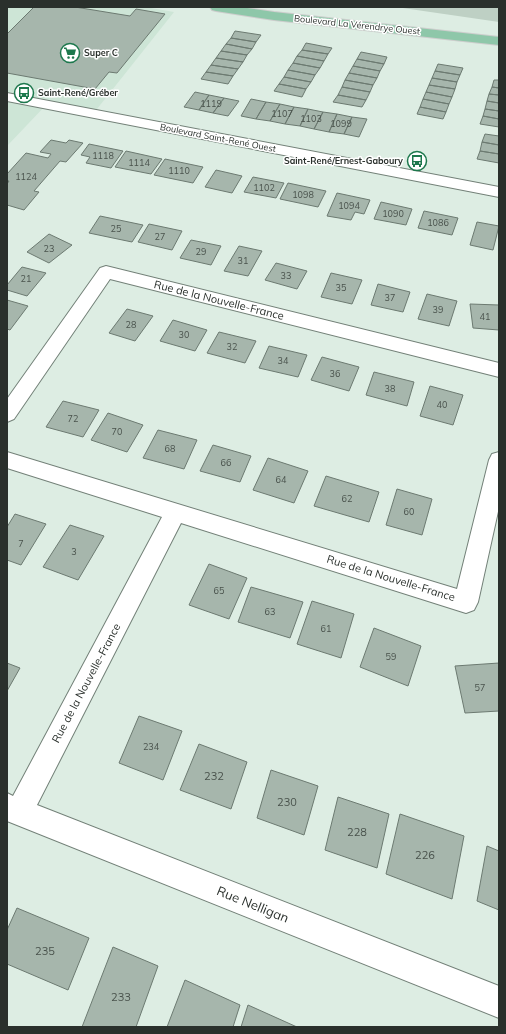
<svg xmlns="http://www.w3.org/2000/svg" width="506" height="1034" font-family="Mulish,sans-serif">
<rect width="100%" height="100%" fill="#ddede3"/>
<!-- built -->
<path fill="#cde5d6" d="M7 7H145L174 12 93 114 46 105 7 146Z"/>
<!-- green -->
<path fill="#bed0c4" d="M396 7H499V22Z"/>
<!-- building -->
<path fill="#a6b6ac" stroke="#6c7a71" d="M34 7H75L130 16 136 9 165 14 117 73 109 72 95 89 7 73V34Z
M235 31 261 35 256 42 231 38Z
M231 38 256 42 252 49 226 44Z
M306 43 332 48 328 54 302 50Z
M226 44 252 49 247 55 221 51Z
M302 50 328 54 324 61 297 56Z
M221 51 247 55 243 62 216 58Z
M361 52 387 57 384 64 357 59Z
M297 56 324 61 320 68 293 63Z
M216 58 243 62 238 69 211 65Z
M357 59 384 64 380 71 353 66Z
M293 63 320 68 315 75 288 70Z
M438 64 463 68 460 75 435 71Z
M211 65 238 69 233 76 206 72Z
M353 66 380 71 377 78 349 73Z
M288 70 315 75 311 82 284 77Z
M435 71 460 75 457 82 432 78Z
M206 72 233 76 228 84 201 79Z
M349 73 377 78 373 85 345 80Z
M284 77 311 82 306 89 279 84Z
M432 78 457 82 455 89 429 85Z
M345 80 373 85 370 92 342 87Z
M494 80H499V88L492 87Z
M279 84 306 89 302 97 274 91Z
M429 85 455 89 452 97 426 92Z
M342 87 370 92 366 100 338 95Z
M492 87 499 88V95L489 94Z
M195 92 209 95 199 110 184 107Z
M426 92 452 97 449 104 423 99Z
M489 94 499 95V103L487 101Z
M209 95 224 98 213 113 199 110Z
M338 95 366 100 362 107 333 102Z
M224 98 239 101 228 116 213 113Z
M251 99 266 102 256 119 241 116Z
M423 99 449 104 446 112 420 107Z
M487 101 499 103V111L485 109Z
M266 102 280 104 270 121 256 119Z
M280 104 294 107 285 124 270 121Z
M294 107 308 109 300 126 285 124Z
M420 107 446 112 443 119 417 114Z
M308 109 323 112 314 129 300 126Z
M485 109 499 111V119L483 116Z
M323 112 337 114 329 132 314 129Z
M337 114 352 117 344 134 329 132Z
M483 116 499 119V127L480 124Z
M352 117 367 119 359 137 344 134Z
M485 134 499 136V145L482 142Z
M51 140 66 143 69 140 83 143 66 162 60 161 34 191 39 192 24 210 7 205V184L9 181H7V174L26 153 48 158 51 154 40 152Z
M482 142 499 145V154L480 151Z
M89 144 123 151 111 168 86 163 90 157 81 155Z
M126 151 162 159 151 174 115 167Z
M480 151 499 154V163L477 159Z
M165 159 203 167 193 183 154 175Z
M216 170 242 176 232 193 205 187Z
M253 177 284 183 276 198 244 192Z
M288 183 326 191 318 207 280 199Z
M337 193 370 200 364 214 355 212 351 220 327 216Z
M381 202 412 209 406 225 374 219Z
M424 211 458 218 452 235 418 228Z
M100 216 143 225 132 242 89 233Z
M477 222 499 226 493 250 470 245Z
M149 224 182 231 172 250 138 242Z
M49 234 72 245 49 263 27 252Z
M191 240 221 246 211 265 180 258Z
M239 246 262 251 248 276 224 271Z
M276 263 307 271 297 289 265 280Z
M22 267 46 273 27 296 7 290V285Z
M331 273 362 280 352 304 321 297Z
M378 284 410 292 403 312 371 305Z
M427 294 457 301 449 326 418 319Z
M7 300 28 306 10 330 7 329Z
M470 304 499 305V330L473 328Z
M127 309 153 316 135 341 109 333Z
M173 320 207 330 195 351 160 341Z
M219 332 256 341 245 363 207 353Z
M269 346 307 355 298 377 259 368Z
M322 357 359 367 349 391 311 380Z
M374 372 414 382 407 406 366 395Z
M430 386 463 395 453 425 420 416Z
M63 401 99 410 83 437 46 427Z
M108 413 143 425 127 452 91 440Z
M158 430 197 440 184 469 143 458Z
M213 445 251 456 240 482 200 471Z
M268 458 308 471 294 503 253 490Z
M326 476 379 492 369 522 314 506Z
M397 489 432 499 422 535 386 525Z
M15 514 46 524 21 565 7 560V527Z
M70 525 104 536 78 580 43 567Z
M209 564 247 578 229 619 189 605Z
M251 587 303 602 290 638 238 622Z
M312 601 354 614 341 658 297 644Z
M374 628 421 646 408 686 360 667Z
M7 663 20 668 7 691Z
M499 663V711L465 713 455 666Z
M139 716 182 731 163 780 119 763Z
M199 744 247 762 231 809 180 790Z
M271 770 318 786 304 835 257 818Z
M338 797 389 814 377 868 325 850Z
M400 814 464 836 452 899 386 874Z
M487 846 499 851V910L477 901Z
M17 908 89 938 68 990 7 964V930Z
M113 947 158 966 136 1027H82Z
M185 980 240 1005 233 1027H167Z
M248 1005 297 1027H241Z"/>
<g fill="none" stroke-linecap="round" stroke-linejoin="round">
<!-- minor casing -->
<g stroke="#738178" stroke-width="2">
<path id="minor" d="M7 93 499 187V197L7 101Z
M106 266 499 363V377L110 279 14 419 7 422V399L100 268Z
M7 452 457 589 489 460 492 454 499 452V507L478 602 474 610 466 613 181 523 37 805 499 986V1018L7 821V793L13 796 162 517 7 468Z"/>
</g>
<!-- major casing -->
<g stroke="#cccdcc" stroke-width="2">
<path id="major" d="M210 7H240L274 12 499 37V45L274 20 216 11 212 10Z"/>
</g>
<!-- minor -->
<use href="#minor" fill="#fff" fill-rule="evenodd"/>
<!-- major -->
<use href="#major" fill="#8ec7a9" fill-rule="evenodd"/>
</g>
<!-- icons -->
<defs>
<g id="supermarket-ring" transform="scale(1)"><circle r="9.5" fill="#fff" stroke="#1d784d" stroke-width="1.5"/><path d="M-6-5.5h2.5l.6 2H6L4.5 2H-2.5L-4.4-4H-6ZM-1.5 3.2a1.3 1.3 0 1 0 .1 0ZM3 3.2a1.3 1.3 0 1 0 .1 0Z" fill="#1d784d"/></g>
<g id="bus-ring" transform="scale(1)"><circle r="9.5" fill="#fff" stroke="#1d784d" stroke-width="1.5"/><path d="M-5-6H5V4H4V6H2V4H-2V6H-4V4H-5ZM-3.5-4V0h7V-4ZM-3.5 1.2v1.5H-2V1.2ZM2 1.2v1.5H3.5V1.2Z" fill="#1d784d"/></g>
</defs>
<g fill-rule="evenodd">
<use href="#supermarket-ring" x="70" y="53"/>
<use href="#bus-ring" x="24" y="93"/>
<use href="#bus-ring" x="417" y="161"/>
</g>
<g text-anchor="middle" stroke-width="3" stroke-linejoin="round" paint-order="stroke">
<!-- far-street labels -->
<g font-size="9" fill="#2a302c" stroke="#fff">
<text transform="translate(357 25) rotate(6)" y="3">Boulevard La Vérendrye Ouest</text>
<text transform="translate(218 138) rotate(11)" y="3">Boulevard Saint-René Ouest</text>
</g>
<!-- far-poi labels -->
<g font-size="9" font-weight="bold" fill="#2a302c" stroke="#fff" text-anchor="start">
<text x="84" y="56">Super C</text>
<text x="38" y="96">Saint-René/Gréber</text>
<text x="403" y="164" text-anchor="end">Saint-René/Ernest-Gaboury</text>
</g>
<!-- number labels -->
<g font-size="9" fill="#49524c">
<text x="211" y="107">1119</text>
<text x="282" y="117">1107</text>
<text x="311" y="122">1103</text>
<text x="341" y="127">1099</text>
<text x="103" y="159">1118</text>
<text x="139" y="166">1114</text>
<text x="179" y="174">1110</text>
<text x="26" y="180">1124</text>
<text x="264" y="191">1102</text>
<text x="303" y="198">1098</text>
<text x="349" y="209">1094</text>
<text x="393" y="217">1090</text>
<text x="438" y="226">1086</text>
<text x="116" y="232">25</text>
<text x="160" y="240">27</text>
<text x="49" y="252">23</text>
<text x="201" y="255">29</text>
<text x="243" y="264">31</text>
<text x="286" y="279">33</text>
<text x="26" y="282">21</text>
<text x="341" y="291">35</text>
<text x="390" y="301">37</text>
<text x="438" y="313">39</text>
<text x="485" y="320">41</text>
<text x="131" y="328">28</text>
<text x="184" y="338">30</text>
<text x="232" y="350">32</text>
<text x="283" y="364">34</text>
<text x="335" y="377">36</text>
<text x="390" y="392">38</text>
<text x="442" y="408">40</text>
<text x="73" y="422">72</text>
<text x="117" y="435">70</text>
<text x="170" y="452">68</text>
<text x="226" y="466">66</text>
<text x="281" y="483">64</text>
<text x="347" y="502">62</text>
<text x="409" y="515">60</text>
<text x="21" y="547">7</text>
<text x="74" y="555">3</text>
<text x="219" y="594">65</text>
<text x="270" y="615">63</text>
<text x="326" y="632">61</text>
<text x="391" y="660">59</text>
<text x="480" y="691">57</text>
<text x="151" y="750">234</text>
</g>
<!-- street labels -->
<g font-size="11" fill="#2a302c" stroke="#fff">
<text transform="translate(219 300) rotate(14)" y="4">Rue de la Nouvelle-France</text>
<text transform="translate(391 578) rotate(17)" y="4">Rue de la Nouvelle-France</text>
<text transform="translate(86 683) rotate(-62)" y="4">Rue de la Nouvelle-France</text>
</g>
<!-- near-number labels -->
<g font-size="11" fill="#49524c">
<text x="214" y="780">232</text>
<text x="287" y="806">230</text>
<text x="357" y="836">228</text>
<text x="425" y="859">226</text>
<text x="45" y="955">235</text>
<text x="121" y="1001">233</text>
</g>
<!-- near-street labels -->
<g font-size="13" fill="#2a302c" stroke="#fff">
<text transform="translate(253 904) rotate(22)" y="5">Rue Nelligan</text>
</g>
</g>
<!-- border -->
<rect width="506" height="1034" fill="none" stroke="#2a302c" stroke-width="16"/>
</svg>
